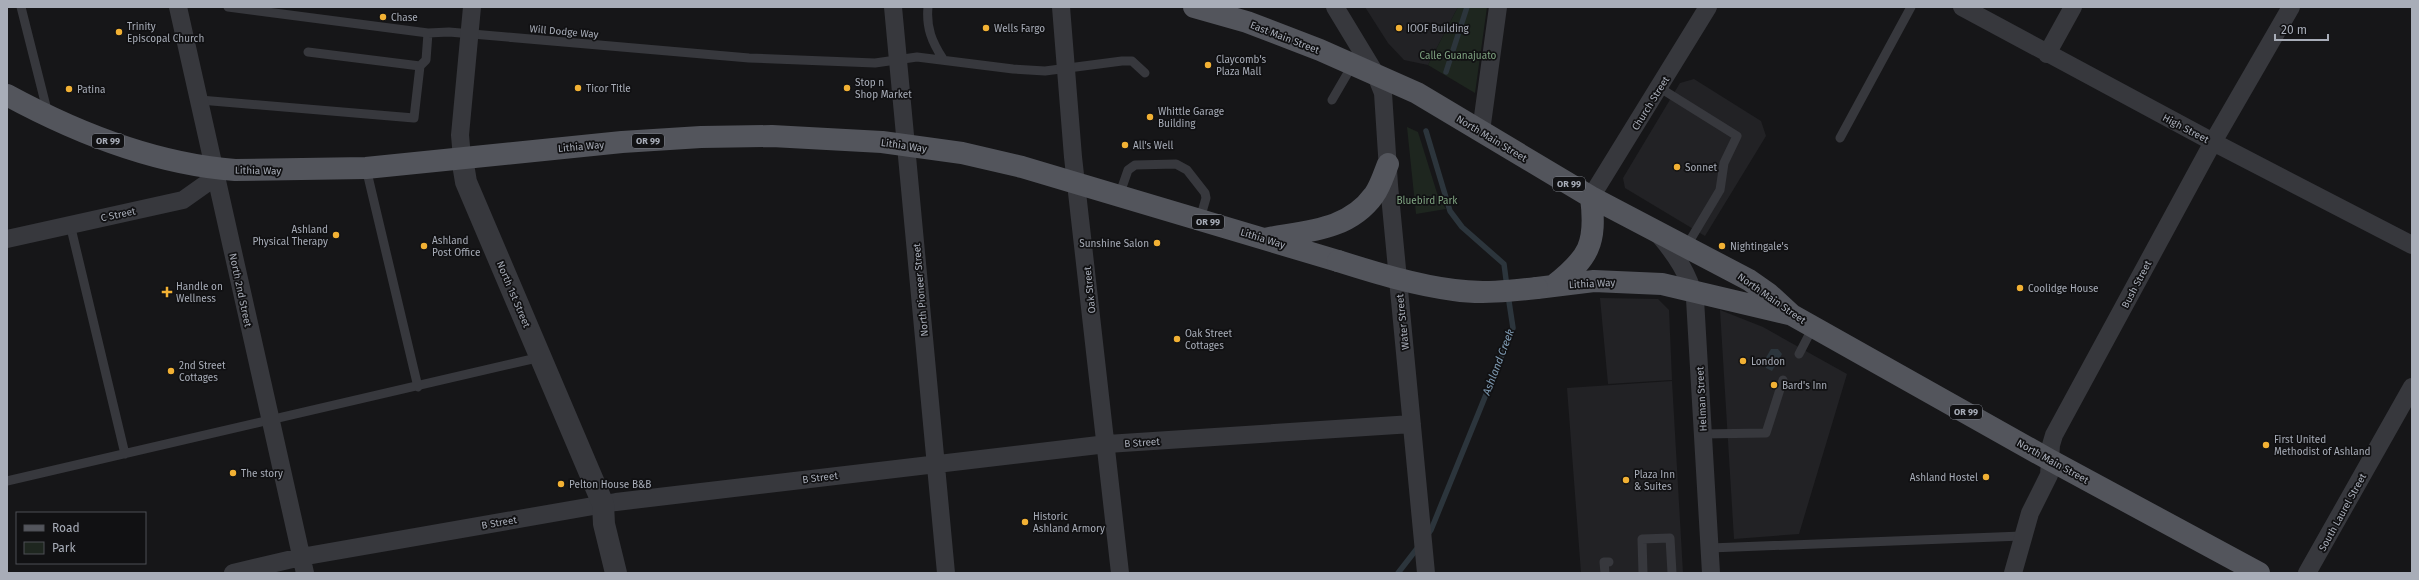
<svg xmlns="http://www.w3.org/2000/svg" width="2419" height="580" font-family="'Fira Sans',sans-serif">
<rect width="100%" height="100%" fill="#161618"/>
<!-- built -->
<path fill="#222225" d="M1365 7H1458L1428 65 1404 60 1388 43Z
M1694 79 1761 121 1766 136 1705 236 1625 188 1623 178 1680 83Z
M1600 298 1658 299 1669 310 1672 380 1608 384Z
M1720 310 1763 327 1847 374 1799 534 1734 539Z
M1672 381 1683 573H1581L1567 388Z"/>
<!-- green -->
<path fill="#1e261f" d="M1458 7H1487L1475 93 1428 65Z
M1407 127 1418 132 1437 193 1446 209 1416 214Z"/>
<!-- water -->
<path fill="#2c353c" d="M1771 349H1778L1782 354 1772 371 1766 368 1764 361Z"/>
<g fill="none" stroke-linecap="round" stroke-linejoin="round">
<!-- stream -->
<path stroke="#2c353c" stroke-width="5.5" d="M1446 72 1467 7
M1426 131 1450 211 1462 227 1504 264 1507 287
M1426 537 1431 530 1513 328 1508 295
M1398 573 1419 546"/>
<!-- service -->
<path stroke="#37383d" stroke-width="9" d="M21 7 48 114
M228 7 428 33 449 32 749 58 875 63 917 57 1013 69 1045 71 1122 61H1132L1145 73
M928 7C926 28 932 42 943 59
M420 66 426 60 428 33
M1660 88 1737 136 1724 163 1720 190 1686 247
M200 100 414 118 420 66 308 52
M1332 100 1353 64
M1840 138 1911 7
M366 168 418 387
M1119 196 1128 170 1135 165 1176 164 1187 170 1205 193 1206 198 1200 219
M70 224 125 454
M1799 354 1813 327
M1703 434 1766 433 1783 380
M7 481 541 357
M1710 548 2022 536
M1605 573 1604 562H1609
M1643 573 1642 539 1670 538 1672 573"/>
<!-- minor -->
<path stroke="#37383d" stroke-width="18" d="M178 7 305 573
M893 7 946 573
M1061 7 1073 157 1120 573
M1335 7 1375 73 1383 93 1389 185 1426 573
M1962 7 2213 142 2412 245
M2047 54 2073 7
M1481 131 1498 7
M462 158 460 135 472 7
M1591 197 1708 7
M1659 235C1676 255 1688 273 1695 299L1711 573
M7 239 183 200 207 183 215 168
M233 573 301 557 616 502 1107 444 1412 424
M2013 573 2030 513 2049 475 2051 445 2054 435 2213 142 2291 7
M2307 573 2412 387"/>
<!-- tertiary -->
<path stroke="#37383d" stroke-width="22" d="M462 158 466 182 603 504 604 524 616 573"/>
<!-- primary -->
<path stroke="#53555c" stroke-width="22" d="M1194 7 1247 22 1320 50 1417 93 1591 197 1749 280 1769 294 1792 315 2050 460 2259 573
M7 95C77 133 155 164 235 170L366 168 622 142 701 137 772 136 882 142 962 153 1022 167 1338 261
M1269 238C1308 231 1349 230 1374 195 1380 187 1384 174 1388 164
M1553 286C1589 258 1597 244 1591 197
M1537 288 1594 281 1662 284 1789 314"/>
<!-- primary-bridge -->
<path stroke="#53555c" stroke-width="22" d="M1338 261C1376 273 1415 285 1454 290 1481 294 1510 291 1537 288"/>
</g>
<!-- markers -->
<g fill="#f2b134" stroke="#111113" stroke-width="1.5">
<circle cx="383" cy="17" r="4"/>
<circle cx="986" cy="28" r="4"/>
<circle cx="1399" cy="28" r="4"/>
<circle cx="119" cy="32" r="4"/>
<circle cx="1208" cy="65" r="4"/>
<circle cx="578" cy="88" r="4"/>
<circle cx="847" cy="88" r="4"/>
<circle cx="69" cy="89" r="4"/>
<circle cx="1150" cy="117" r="4"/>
<circle cx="1125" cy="145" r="4"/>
<circle cx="1677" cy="167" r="4"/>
<circle cx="336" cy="235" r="4"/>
<circle cx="1157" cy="243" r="4"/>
<circle cx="424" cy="246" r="4"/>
<circle cx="1722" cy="246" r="4"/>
<circle cx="2020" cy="288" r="4"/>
<path d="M165 286h4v4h4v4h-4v4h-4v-4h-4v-4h4z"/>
<circle cx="1177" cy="339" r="4"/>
<circle cx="1743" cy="361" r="4"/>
<circle cx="171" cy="371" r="4"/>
<circle cx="1774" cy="385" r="4"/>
<circle cx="2266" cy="445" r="4"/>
<circle cx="233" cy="473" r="4"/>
<circle cx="1986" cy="477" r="4"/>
<circle cx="1626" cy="480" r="4"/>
<circle cx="561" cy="484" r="4"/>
<circle cx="1025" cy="522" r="4"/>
</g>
<g text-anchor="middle" stroke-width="3.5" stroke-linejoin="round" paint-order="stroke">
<!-- shield labels -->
<g fill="#111113" stroke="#7b7e86" stroke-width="1">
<rect x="92" y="134" width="32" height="14" rx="3"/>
<rect x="632" y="134" width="32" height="14" rx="3"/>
<rect x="1553" y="177" width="32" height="14" rx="3"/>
<rect x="1192" y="215" width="32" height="14" rx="3"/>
<rect x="1950" y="405" width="32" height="14" rx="3"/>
</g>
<g font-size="9" font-weight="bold" fill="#a8adb8">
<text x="108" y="144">OR 99</text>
<text x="648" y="144">OR 99</text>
<text x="1569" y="187">OR 99</text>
<text x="1208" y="225">OR 99</text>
<text x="1966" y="415">OR 99</text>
</g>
<!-- poi labels -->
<g font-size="10" fill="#a8adb8" stroke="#111113" text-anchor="start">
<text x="391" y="21">Chase</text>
<text x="127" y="30">Trinity<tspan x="127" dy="12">Episcopal Church</tspan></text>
<text x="994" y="32">Wells Fargo</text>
<text x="1407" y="32">IOOF Building</text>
<text x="1216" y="63">Claycomb's<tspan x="1216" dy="12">Plaza Mall</tspan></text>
<text x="855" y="86">Stop n<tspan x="855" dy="12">Shop Market</tspan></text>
<text x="586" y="92">Ticor Title</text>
<text x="77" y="93">Patina</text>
<text x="1158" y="115">Whittle Garage<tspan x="1158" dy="12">Building</tspan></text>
<text x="1133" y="149">All's Well</text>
<text x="1685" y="171">Sonnet</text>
<text x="328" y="233" text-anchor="end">Ashland<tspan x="328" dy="12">Physical Therapy</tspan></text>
<text x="432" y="244">Ashland<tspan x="432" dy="12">Post Office</tspan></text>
<text x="1149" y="247" text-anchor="end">Sunshine Salon</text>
<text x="1730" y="250">Nightingale's</text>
<text x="176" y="290">Handle on<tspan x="176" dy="12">Wellness</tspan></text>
<text x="2028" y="292">Coolidge House</text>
<text x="1185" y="337">Oak Street<tspan x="1185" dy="12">Cottages</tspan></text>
<text x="1751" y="365">London</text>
<text x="179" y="369">2nd Street<tspan x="179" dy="12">Cottages</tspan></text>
<text x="1782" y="389">Bard's Inn</text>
<text x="2274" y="443">First United<tspan x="2274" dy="12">Methodist of Ashland</tspan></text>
<text x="241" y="477">The story</text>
<text x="1634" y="478">Plaza Inn<tspan x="1634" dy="12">&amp; Suites</tspan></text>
<text x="1978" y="481" text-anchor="end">Ashland Hostel</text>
<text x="569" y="488">Pelton House B&amp;B</text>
<text x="1033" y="520">Historic<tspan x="1033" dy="12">Ashland Armory</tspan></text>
</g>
<!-- street labels -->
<g font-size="10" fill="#a8adb8" stroke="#111113">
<text transform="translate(564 31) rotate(5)" y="4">Will Dodge Way</text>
<text transform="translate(1285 37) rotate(21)" y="4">East Main Street</text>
<text transform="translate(1650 103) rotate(-58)" y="4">Church Street</text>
<text transform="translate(2186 128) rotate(28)" y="4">High Street</text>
<text transform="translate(1492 138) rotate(31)" y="4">North Main Street</text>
<text transform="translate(904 145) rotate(8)" y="4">Lithia Way</text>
<text transform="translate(581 146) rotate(-5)" y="4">Lithia Way</text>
<text transform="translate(258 170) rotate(1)" y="4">Lithia Way</text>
<text transform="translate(118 214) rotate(-12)" y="4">C Street</text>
<text transform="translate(1263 238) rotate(17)" y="4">Lithia Way</text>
<text transform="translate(1592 283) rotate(-3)" y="4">Lithia Way</text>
<text transform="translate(2136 284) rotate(-62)" y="4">Bush Street</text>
<text transform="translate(241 290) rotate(78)" y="4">North 2nd Street</text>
<text transform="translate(920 290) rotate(-95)" y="4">North Pioneer Street</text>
<text transform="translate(1089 290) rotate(-96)" y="4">Oak Street</text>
<text transform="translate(514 294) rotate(67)" y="4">North 1st Street</text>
<text transform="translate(1772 298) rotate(35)" y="4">North Main Street</text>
<text transform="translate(1402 322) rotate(-96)" y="4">Water Street</text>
<text transform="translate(1701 399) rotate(-93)" y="4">Helman Street</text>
<text transform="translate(1142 442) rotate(-4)" y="4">B Street</text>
<text transform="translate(2053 461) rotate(29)" y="4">North Main Street</text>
<text transform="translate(820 477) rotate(-7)" y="4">B Street</text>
<text transform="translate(2342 512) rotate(-61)" y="4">South Laurel Street</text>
<text transform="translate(499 522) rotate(-10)" y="4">B Street</text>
</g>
<!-- park labels -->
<g font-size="10" fill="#7fa381" stroke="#111113">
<text x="1458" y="59">Calle Guanajuato</text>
<text x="1427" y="204">Bluebird Park</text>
</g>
<!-- water labels -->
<g font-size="11" font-style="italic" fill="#7f9bb3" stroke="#111113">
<text transform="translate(1498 362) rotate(-69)" y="4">Ashland Creek</text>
</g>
</g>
<!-- border -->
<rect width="2419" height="580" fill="none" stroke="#a8adb8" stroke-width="16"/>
<!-- legend -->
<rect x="16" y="512" width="130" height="52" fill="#111113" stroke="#4d4f55"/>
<rect x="24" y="525" width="20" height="6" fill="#53555c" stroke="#4d4f55"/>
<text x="52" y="532" font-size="12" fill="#a8adb8">Road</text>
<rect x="24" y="542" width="20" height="12" fill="#1e261f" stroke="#4d4f55"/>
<text x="52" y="552" font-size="12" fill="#a8adb8">Park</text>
<!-- scale -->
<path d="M2275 34v6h53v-6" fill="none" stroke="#a8adb8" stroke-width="2"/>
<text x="2281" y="34" font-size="12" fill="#a8adb8" stroke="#111113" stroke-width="3" paint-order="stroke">20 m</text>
</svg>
